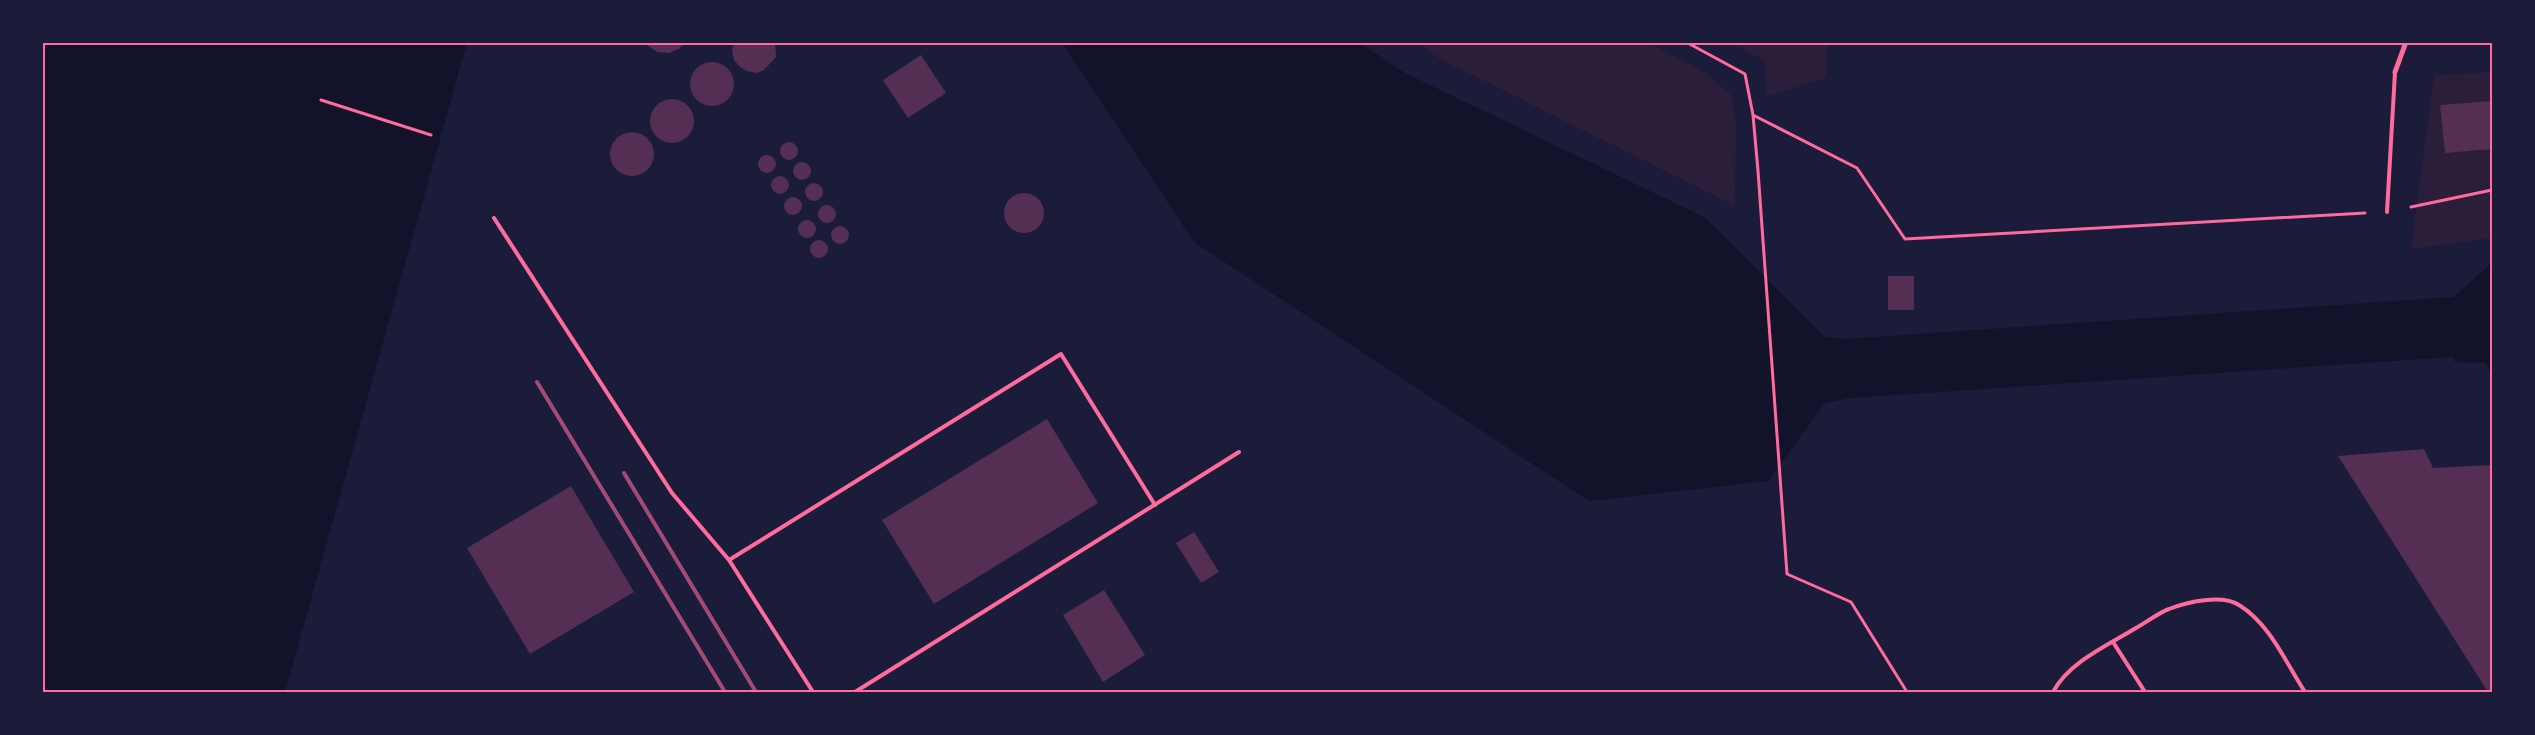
<svg xmlns="http://www.w3.org/2000/svg" width="2535" height="735" font-family="'Roboto Condensed',sans-serif">
<rect width="100%" height="100%" fill="#1b1b3a"/>
<!-- green -->
<path fill="#2a1e3b" d="M1417 43H1649L1707 73 1731 95 1736 123 1735 206 1440 59Z
M1730 43H1827V78L1767 96 1764 60Z
M2492 72V238L2411 249 2434 75Z"/>
<!-- water -->
<path fill="#12122b" d="M42 43H467L285 692H43Z
M1062 43H1360L1405 73 1704 217 1825 337 1845 339 2453 297 2492 263V376L2486 363 2455 362 2453 357 1850 398 1825 403 1768 481 1589 501 1194 242Z"/>
<!-- building -->
<path fill="#542f53" d="M643 42H685L679 49 669 53 657 52Z
M734 42H775L776 57 764 70 756 73 747 71 740 67 734 60 732 51Z
M921 55 946 93 908 118 883 80Z
M690 84a22 22 0 1 1 44 0a22 22 0 1 1-44 0Z
M650 121a22 22 0 1 1 44 0a22 22 0 1 1-44 0Z
M2492 101V149L2445 153 2440 105Z
M610 154a22 22 0 1 1 44 0a22 22 0 1 1-44 0Z
M780 151a9 9 0 1 1 18 0a9 9 0 1 1-18 0Z
M758 164a9 9 0 1 1 18 0a9 9 0 1 1-18 0Z
M793 171a9 9 0 1 1 18 0a9 9 0 1 1-18 0Z
M771 185a9 9 0 1 1 18 0a9 9 0 1 1-18 0Z
M805 192a9 9 0 1 1 18 0a9 9 0 1 1-18 0Z
M1004 213a20 20 0 1 1 40 0a20 20 0 1 1-40 0Z
M784 206a9 9 0 1 1 18 0a9 9 0 1 1-18 0Z
M818 214a9 9 0 1 1 18 0a9 9 0 1 1-18 0Z
M798 229a9 9 0 1 1 18 0a9 9 0 1 1-18 0Z
M831 235a9 9 0 1 1 18 0a9 9 0 1 1-18 0Z
M810 249a9 9 0 1 1 18 0a9 9 0 1 1-18 0Z
M1888 276H1914V310H1888Z
M1047 419 1098 503 934 604 882 520Z
M2424 449 2433 468 2492 465V692H2488L2338 456Z
M571 486 634 592 530 654 467 548Z
M1194 532 1219 572 1201 583 1176 543Z
M1104 590 1145 655 1103 682 1063 615Z"/>
<g fill="none" stroke-linecap="round" stroke-linejoin="round">
<!-- path -->
<path stroke="#ff6b9d" stroke-width="3" d="M1686 42 1745 74 1753 115 1758 171 1787 574 1851 602 1907 692
M321 100 431 135
M1753 115 1857 168 1905 239 2365 213
M2411 207 2492 190"/>
<!-- service -->
<path stroke="#ff6b9d" stroke-width="4" d="M2387 212 2395 72
M494 218 672 493 729 560 813 692
M729 560 1061 354 1155 505
M2113 642 2145 692
M855 692 1239 452
M2053 692C2069 662 2108 645 2136 628 2147 622 2158 613 2169 609 2187 602 2222 594 2239 605 2270 624 2286 663 2305 692"/>
<!-- minor -->
<path stroke="#ff6b9d" stroke-width="5" d="M2395 72 2406 42"/>
<!-- rail -->
<path stroke="#a44b75" stroke-width="4" d="M537 382 725 692
M624 473 756 692"/>
</g>
<!-- border -->
<rect width="2535" height="735" fill="none" stroke="#1b1b3a" stroke-width="88"/>
<rect x="44" y="44" width="2447" height="647" fill="none" stroke="#ff6b9d" stroke-width="2"/>
</svg>
